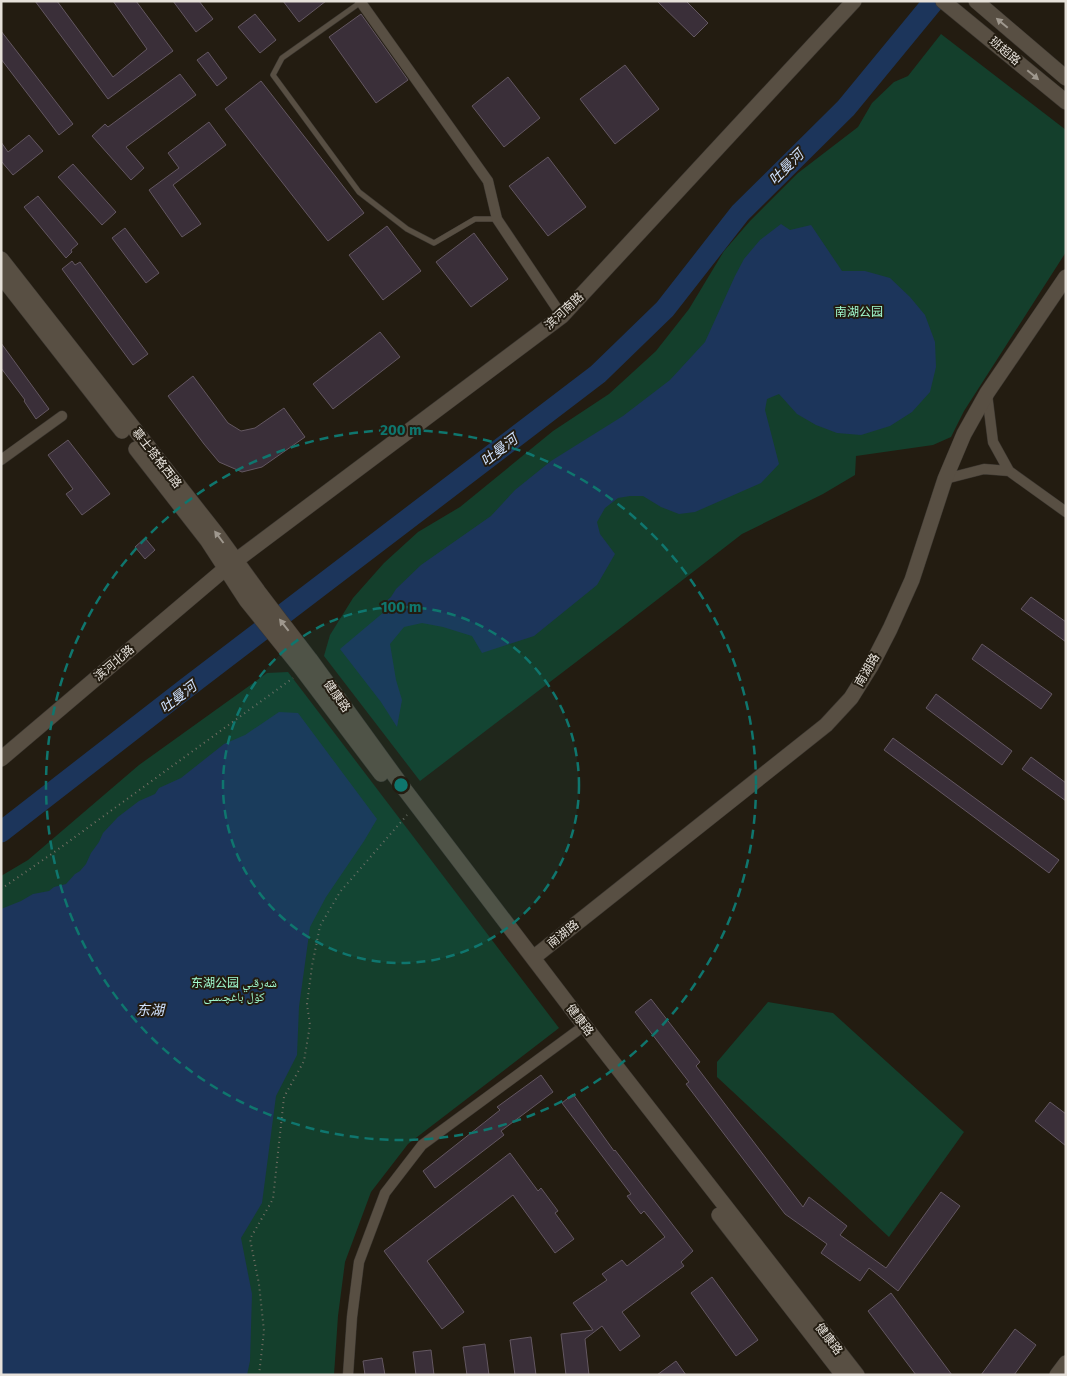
<svg xmlns="http://www.w3.org/2000/svg" width="1067" height="1376" font-family="'Fira Sans','Noto Naskh Arabic','Noto Sans SC',sans-serif">
<rect width="100%" height="100%" fill="#231c11"/>
<!-- green -->
<path fill="#143f2c" d="M941 34 1066 130V252L964 411 951 437 933 445 856 456 855 475 823 494 742 534 618 630 420 781 324 656 330 635 353 598 384 563 418 532 460 507 553 431 609 394 656 351 689 309 724 251 750 221 798 173 858 127 872 103 894 82 908 76Z
M288 672 559 1028 408 1144 371 1192 345 1262 338 1316 334 1375H1V876L28 860 139 765 267 673Z
M768 1002 833 1013 964 1132 889 1237 717 1077V1062Z"/>
<!-- water -->
<path fill="#1c355b" d="M781 224 790 230 811 225 842 271H865L890 278 910 297 925 315 935 342 936 367 930 392 912 412 890 426 861 435 837 433 816 425 797 414 779 394 767 399 765 410 779 464 761 483 695 512 679 514 661 507 643 496H630L618 498 605 508 597 522 600 534 615 554 597 585 534 636 482 653 472 636 443 627 422 623 404 627 390 644 396 680 402 700 397 727 381 702 340 649 384 612 382 605 391 597 396 589 421 565 491 516 515 490 551 461 623 416 670 380 705 342 735 276 744 259 760 240Z
M279 712 298 713 377 819 364 841 326 897 310 927 299 1007 297 1055 276 1096 262 1203 241 1238 252 1294 250 1361 247 1375H1V909L21 901 33 894 49 891 54 887 66 884 75 874 80 871 86 864 91 853 99 842 103 833 118 817 139 801 155 794 159 788 181 778 224 744 245 735Z"/>
<g fill="none" stroke-linecap="round" stroke-linejoin="round">
<!-- river -->
<path stroke="#1c355b" stroke-width="21" d="M1 832 189 686 598 374 665 309 740 213 846 108 934 1"/>
</g>
<!-- building -->
<path fill="#3a2f39" stroke="#635761" d="M35 1H57L113 77 147 49 113 1H136L173 51 108 99Z
M173 1H199L213 19 196 32Z
M283 1H326L299 22Z
M657 1H686L708 23 694 37Z
M255 14 276 40 260 53 238 27Z
M361 14 408 80 376 103 329 37Z
M1 31 73 124 59 135 1 59Z
M208 52 227 78 217 86 197 60Z
M625 65 659 109 615 144 580 99Z
M180 74 196 95 126 147 144 168 131 180 92 136 105 124 108 127Z
M508 77 540 118 504 147 472 106Z
M261 81 364 213 328 241 225 109Z
M209 122 226 145 173 185 201 224 182 237 149 190 179 168 168 153Z
M29 135 43 151 13 175 1 161V142L8 152Z
M548 157 586 207 548 236 509 186Z
M73 164 116 212 102 225 58 177Z
M38 196 78 244 71 250 72 252 66 258 24 207Z
M387 226 421 271 383 300 349 255Z
M125 228 159 273 146 283 112 238Z
M474 233 508 279 471 307 436 262Z
M72 261 75 265 80 262 148 354 133 365 62 269Z
M380 332 400 357 333 409 313 384Z
M1 343 49 409 36 419 24 401 25 400 1 368Z
M193 376 228 423 241 431 255 428 284 408 305 437 262 467 242 472 219 462 204 444 168 396Z
M68 440 110 494 82 515 66 494 73 489 48 455Z
M145 538 155 550 145 559 135 547Z
M1031 597 1066 622V642L1021 609Z
M982 644 1052 694 1041 709 972 659Z
M936 694 1012 751 1002 765 926 708Z
M893 738 1059 860 1049 873 884 750Z
M1031 757 1066 783V801L1022 769Z
M651 999 700 1062 696 1066 803 1207 809 1197 847 1226 840 1235 886 1268 941 1192 960 1206 898 1291 869 1268 860 1281 821 1253 827 1244 785 1214 686 1084 689 1082 635 1012Z
M541 1075 553 1092 501 1131 504 1135 435 1188 423 1171 500 1110 497 1107Z
M573 1094 614 1151 615 1150 693 1251 681 1262 684 1266 622 1312 640 1336 620 1351 602 1326 585 1339 589 1375H566L561 1334 593 1330 573 1303 607 1280 602 1274 622 1260 627 1266 665 1237 644 1211 641 1214 627 1196 631 1194 562 1103Z
M1050 1102 1066 1114V1146L1035 1121Z
M510 1153 538 1191 541 1188 558 1211 555 1213 574 1239 555 1253 513 1195 427 1261 464 1312 442 1329 384 1251Z
M712 1277 758 1340 736 1356 691 1293Z
M891 1293 952 1375H916L868 1311Z
M1015 1329 1036 1345 1014 1375H981Z
M531 1337 536 1375H515L510 1340Z
M485 1344 489 1375H467L463 1347Z
M431 1350 434 1375H416L413 1352Z
M382 1358 385 1375H365L363 1361Z
M676 1361 686 1375H657Z"/>
<g fill="none" stroke-linecap="round" stroke-linejoin="round">
<!-- lane casing -->
<g stroke="#3c3731" stroke-width="6">
<path id="lane" d="M361 2 282 58 273 75 359 192 407 229 434 243 475 219H497"/>
</g>
<!-- street casing -->
<g stroke="#3c3731" stroke-width="11">
<path id="street" d="M360 1 488 181 497 219 562 316
M987 394 993 442 1009 471
M1 460 62 416
M945 479 984 469 1009 471 1066 512
M348 1375 352 1317 359 1262 385 1193 422 1145 577 1031"/>
</g>
<!-- secondary casing -->
<g stroke="#3c3731" stroke-width="16">
<path id="secondary" d="M943 1 1066 102
M976 1 1066 78
M1 259 216 533 258 591 310 659 405 790 584 1025 857 1375
M1 276 122 431
M136 449 207 540 246 600 300 667 381 774
M1 759 226 568 562 316 854 1
M533 958 826 725 851 698 871 666 890 629 912 580 945 479 964 434 987 393 1066 277
M719 1215 843 1375
M1057 1375 1066 1363"/>
</g>
<!-- path -->
<path stroke="#756f65" stroke-width="2" stroke-dasharray="1 4" stroke-linecap="butt" d="M1 889 53 853 293 678
M259 1375 264 1331 259 1284 250 1239 273 1199 284 1097 304 1061 310 1025 307 1004 312 966 320 926 340 892 407 815"/>
<!-- lane -->
<use href="#lane" stroke="#584f43" stroke-width="5"/>
<!-- street -->
<use href="#street" stroke="#584f43" stroke-width="10"/>
<!-- secondary -->
<use href="#secondary" stroke="#584f43" stroke-width="15"/>
</g>
<!-- one-way arrows -->
<defs><path id="oneway-solid" d="M-6-.8H1V-3.2L6.5 0L1 3.2V.8H-6Z" transform="scale(1.25)"/></defs>
<g fill="#9f988e">
<use href="#oneway-solid" transform="translate(1002 23) rotate(-140)"/>
<use href="#oneway-solid" transform="translate(1033 75) rotate(40)"/>
<use href="#oneway-solid" transform="translate(219 537) rotate(-127)"/>
<use href="#oneway-solid" transform="translate(284 625) rotate(-128)"/>
</g>
<!-- distance rings -->
<circle cx="401" cy="785" r="178" fill="#0f766e" fill-opacity=".12"/>
<g fill="none" stroke="#0f766e" stroke-width="2.5" stroke-dasharray="9 6">
<circle cx="401" cy="785" r="178"/>
<circle cx="401" cy="785" r="355"/>
</g>
<g text-anchor="middle" stroke-width="4" stroke-linejoin="round" paint-order="stroke">
<!-- street labels -->
<g font-size="12" fill="#e6e1da" stroke="#231c11">
<text transform="translate(1005 51) rotate(40)" y="4">班超路</text>
<text transform="translate(564 311) rotate(-43)" y="4">滨河南路</text>
<text transform="translate(157 458) rotate(52)" y="4">慕士塔格西路</text>
<text transform="translate(114 663) rotate(-40)" y="4">滨河北路</text>
<text transform="translate(867 670) rotate(-60)" y="4">南湖路</text>
<text transform="translate(337 696) rotate(54)" y="4">健康路</text>
<text transform="translate(563 934) rotate(-39)" y="4">南湖路</text>
<text transform="translate(580 1020) rotate(52)" y="4">健康路</text>
<text transform="translate(829 1339) rotate(52)" y="4">健康路</text>
</g>
<!-- park labels -->
<g font-size="12" fill="#a1face" stroke="#231c11">
<text x="859" y="316">南湖公园</text>
<text x="234" y="987">东湖公园 شەرقىي<tspan x="234" dy="14">كۆل باغچىسى</tspan></text>
</g>
<!-- water labels -->
<g font-size="14" font-style="italic" fill="#cfe1fd" stroke="#231c11">
<text transform="translate(786 167) rotate(-45)" y="5">吐曼河</text>
<text transform="translate(499 450) rotate(-38)" y="5">吐曼河</text>
<text transform="translate(178 697) rotate(-38)" y="5">吐曼河</text>
<text x="150" y="1015">东湖</text>
</g>
</g>
<circle cx="401" cy="785" r="8" fill="#0f766e" stroke="#231c11" stroke-width="2.5"/>
<g font-size="15" text-anchor="middle" font-weight="bold" fill="#0f766e" stroke="#231c11" stroke-width="4" stroke-linejoin="round" paint-order="stroke">
<text x="401" y="435">200 m</text>
<text x="401" y="612">100 m</text>
</g>
<!-- border -->
<rect width="1067" height="1376" fill="none" stroke="#e6e1da" stroke-width="5"/>
</svg>
